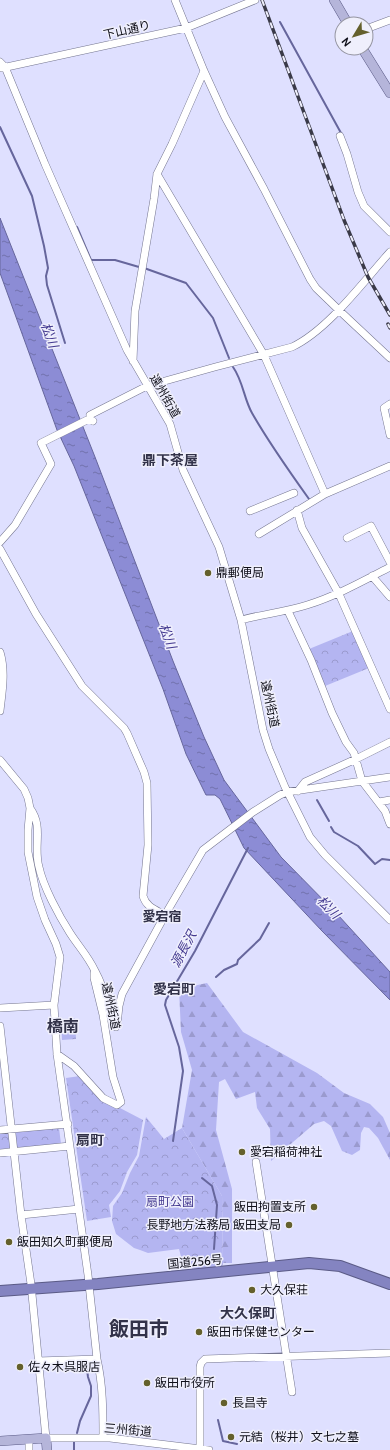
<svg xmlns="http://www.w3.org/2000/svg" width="390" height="1450" font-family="Cabin,'Noto Sans JP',sans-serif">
<defs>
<pattern id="forest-firs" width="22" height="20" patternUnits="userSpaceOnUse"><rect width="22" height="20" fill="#b4b5f1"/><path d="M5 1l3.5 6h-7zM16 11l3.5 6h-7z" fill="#9a9ace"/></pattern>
<pattern id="park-crowns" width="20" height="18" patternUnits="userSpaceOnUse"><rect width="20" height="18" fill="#b4b5f1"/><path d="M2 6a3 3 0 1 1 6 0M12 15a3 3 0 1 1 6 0" fill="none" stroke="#9a9ace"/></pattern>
<pattern id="water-ripples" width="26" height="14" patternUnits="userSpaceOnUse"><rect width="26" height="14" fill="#8c8cd5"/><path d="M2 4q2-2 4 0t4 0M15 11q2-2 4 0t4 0" fill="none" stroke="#7171ac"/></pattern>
</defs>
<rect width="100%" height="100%" fill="#dfe0ff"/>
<!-- forest -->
<path fill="url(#forest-firs)" d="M207 983 243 1032 317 1073 344 1093 370 1104 383 1117 390 1133V1160L378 1138 369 1128 364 1127 361 1133 360 1150 352 1155 342 1151 331 1126 324 1121 314 1124 271 1161 270 1129 257 1108 255 1092 236 1099 225 1079 219 1082 216 1130 232 1189V1263H223L222 1196 182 1128 192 1070 181 1032 179 989Z"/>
<!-- park -->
<path fill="url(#park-crowns)" d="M353 631 369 668 325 686 309 649Z
M75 1018 76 1039 62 1040 61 1019Z
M80 1076 109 1104 120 1108 143 1120 137 1155 127 1172 120 1191 109 1205 111 1217 87 1221 66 1078Z
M146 1117 164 1139 182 1128 222 1196 223 1263 222 1267 200 1269 184 1268 179 1249 148 1253 140 1250 134 1248 116 1234 112 1221 113 1206 122 1193 130 1173 139 1156Z
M59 1128 61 1144 0 1149V1134Z"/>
<!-- water -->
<path fill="url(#water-ripples)" stroke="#66669c" d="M0 218 95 457 173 661 204 737 224 780 281 857 338 915 390 972V1000L322 931 244 848 220 799 215 795H206L204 791 186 754 163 689 74 466 57 430 0 273Z"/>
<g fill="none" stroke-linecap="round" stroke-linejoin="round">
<!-- stream -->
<path stroke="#66669c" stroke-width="2" d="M280 22 341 133
M0 127 32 196 44 246 48 268 46 276 47 285 65 343
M77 227 91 260H115L139 267
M144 268 186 283 213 318 229 358
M233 367C243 381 244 399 252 413 269 443 289 471 309 499
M317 800 329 821
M331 827 334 832 358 846 375 864 382 859 390 860
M216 977 224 970 237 964 238 960 260 939 269 923
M173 1141 183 1071 179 1047 165 1005 166 1000 195 951 248 848
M202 1178 212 1186 217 1205 214 1249
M218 1420 223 1441 237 1444
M77 1433 80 1421 91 1396V1386L88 1377 86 1362
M74 1450V1441"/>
<!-- minor casing -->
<g stroke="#757690" stroke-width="8">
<path id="minor" d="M175 0 204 71 225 117 264 189 310 279 316 288 343 314 390 358
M366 29 390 20
M0 62 5 67 45 164 127 350 170 424 183 470 219 547 241 620 263 730 269 749 285 787 310 837 325 855 390 920
M2 68 186 28 255 0
M340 136 347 154 358 192 364 206 390 232
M157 174 264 355 325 494
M133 361 135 311 154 199 157 174 172 144 204 71
M390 404 384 408 390 435
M90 415 147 386 215 367 292 347C328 330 363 282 390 252
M297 510 302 528 339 594 390 709
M250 511 294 493
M259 534 325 494 390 466
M347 538 371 526 390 562
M0 542 15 525 51 464 41 443 89 419 93 421
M0 549 36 614 82 686 124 728 127 733 144 772 147 783 148 845 143 896C146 907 156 910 165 915
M372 576 390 597
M288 611 311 660 332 713 346 742 354 753 362 781 385 811 390 824
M241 620C263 614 285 612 307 605 336 596 363 581 390 567
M0 652C6 672 2 692 0 711
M0 760 24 789 28 798 30 808 28 830V852L37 897 45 920 56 944 60 957 54 1005 57 1054 88 1275 97 1359C103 1385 103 1411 103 1438
M298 791 305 782 356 759 390 742
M379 802 390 800
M30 808C44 827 33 846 39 867 43 886 59 916 70 933 79 947 88 956 95 971 101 982 105 994 108 1006 110 1013 111 1020 113 1026L116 1027 117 1025 119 1006 122 994 165 915 203 850 253 812 280 795 287 792 390 777
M0 1008 54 1005
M0 1026 21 1215 31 1284 46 1438H110L209 1450
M57 1054 74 1066 103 1098 117 1105 121 1102 113 1077 103 1015 94 978V973
M0 1130 68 1124
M0 1153 70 1146
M256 1162 292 1392
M21 1215 79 1209
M38 1361 97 1359
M29 1439V1450
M200 1449V1367L201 1363 205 1359 390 1353"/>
</g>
<!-- major casing -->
<g stroke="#5b5b86" stroke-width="10">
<path id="major" d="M334 0 348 24
M362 48 390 93
M0 1441 46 1438 47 1450"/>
</g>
<!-- highway casing -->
<g stroke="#5b5b86" stroke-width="12">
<path id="highway" d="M0 1291 98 1284 309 1263 340 1266 390 1284"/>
</g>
<!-- minor -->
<use href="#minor" stroke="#fff" stroke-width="7"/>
<!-- major -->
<use href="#major" stroke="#b5b5da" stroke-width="9"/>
<!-- highway -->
<use href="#highway" stroke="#8484c1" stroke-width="10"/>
<!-- rail casing -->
<g stroke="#3a3a48" stroke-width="3.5">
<path id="rail" d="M262 0 344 220 368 277 390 315
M388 324 390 328"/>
</g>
<!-- rail -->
<use href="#rail" stroke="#efeffc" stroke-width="2" stroke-dasharray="6" stroke-linecap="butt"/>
</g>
<!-- markers -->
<g fill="#64602c" stroke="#efeffc" stroke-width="1.5">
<circle cx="208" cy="573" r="4"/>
<circle cx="242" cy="1152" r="4"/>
<circle cx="314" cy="1207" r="4"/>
<circle cx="289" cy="1225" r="4"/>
<circle cx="9" cy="1242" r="4"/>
<circle cx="252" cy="1290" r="4"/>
<circle cx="199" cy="1332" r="4"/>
<circle cx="20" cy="1367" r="4"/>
<circle cx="147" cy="1383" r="4"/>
<circle cx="224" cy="1403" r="4"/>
<circle cx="231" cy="1437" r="4"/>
</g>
<g text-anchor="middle" stroke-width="3" stroke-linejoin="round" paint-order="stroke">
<!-- street labels -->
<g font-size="12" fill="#0e0e18" stroke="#efeffc">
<text transform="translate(127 30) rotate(-13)" y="4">下山通り</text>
<text transform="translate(165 396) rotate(60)" y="4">遠州街道</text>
<text transform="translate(270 704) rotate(78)" y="4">遠州街道</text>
<text transform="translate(111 1006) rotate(78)" y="4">遠州街道</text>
<text transform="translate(195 1262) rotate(-5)" y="4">国道256号</text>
<text transform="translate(128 1430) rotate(5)" y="4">三州街道</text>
</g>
<!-- poi labels -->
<g font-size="12" fill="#0e0e18" stroke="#efeffc" text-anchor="start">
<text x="216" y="577">鼎郵便局</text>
<text x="250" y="1156">愛宕稲荷神社</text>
<text x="306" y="1211" text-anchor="end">飯田拘置支所</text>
<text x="281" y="1229" text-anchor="end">長野地方法務局 飯田支局</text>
<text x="17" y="1246">飯田知久町郵便局</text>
<text x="260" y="1294">大久保荘</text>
<text x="207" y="1336">飯田市保健センター</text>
<text x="28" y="1371">佐々木呉服店</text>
<text x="155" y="1387">飯田市役所</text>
<text x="232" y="1407">長昌寺</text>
<text x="239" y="1441">元結（桜井）文七之墓</text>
</g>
<!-- park labels -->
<g font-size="12" fill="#443a90" stroke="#efeffc">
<text x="170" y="1206">扇町公園</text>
</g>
<!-- water labels -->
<g font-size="13" font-style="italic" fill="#443a91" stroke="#efeffc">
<text transform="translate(50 335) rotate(69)" y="5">松川</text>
<text transform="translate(168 636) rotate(69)" y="5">松川</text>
<text transform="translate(329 907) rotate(45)" y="5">松川</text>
<text transform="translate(183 949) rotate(-62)" y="5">源長沢</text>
</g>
<!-- neighbourhood labels -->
<g font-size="13" font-weight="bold" fill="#323249" stroke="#efeffc">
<text x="162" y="921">愛宕宿</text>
</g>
<!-- quarter labels -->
<g font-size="14" font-weight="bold" fill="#323249" stroke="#efeffc">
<text x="170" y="465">鼎下茶屋</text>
<text x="174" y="994">愛宕町</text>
<text x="90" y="1145">扇町</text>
<text x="248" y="1318">大久保町</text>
</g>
<!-- district labels -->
<g font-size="16" font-weight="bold" fill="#323249" stroke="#efeffc">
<text x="63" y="1032">橋南</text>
</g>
<!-- town labels -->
<g font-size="20" font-weight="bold" fill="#323249" stroke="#efeffc">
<text x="139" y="1336">飯田市</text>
</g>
</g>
<!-- north arrow -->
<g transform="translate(354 36) rotate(232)"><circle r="19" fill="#efeffc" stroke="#9595a1"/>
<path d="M0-3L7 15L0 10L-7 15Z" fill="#64602c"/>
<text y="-6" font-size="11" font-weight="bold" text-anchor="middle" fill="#0e0e18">N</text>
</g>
</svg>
